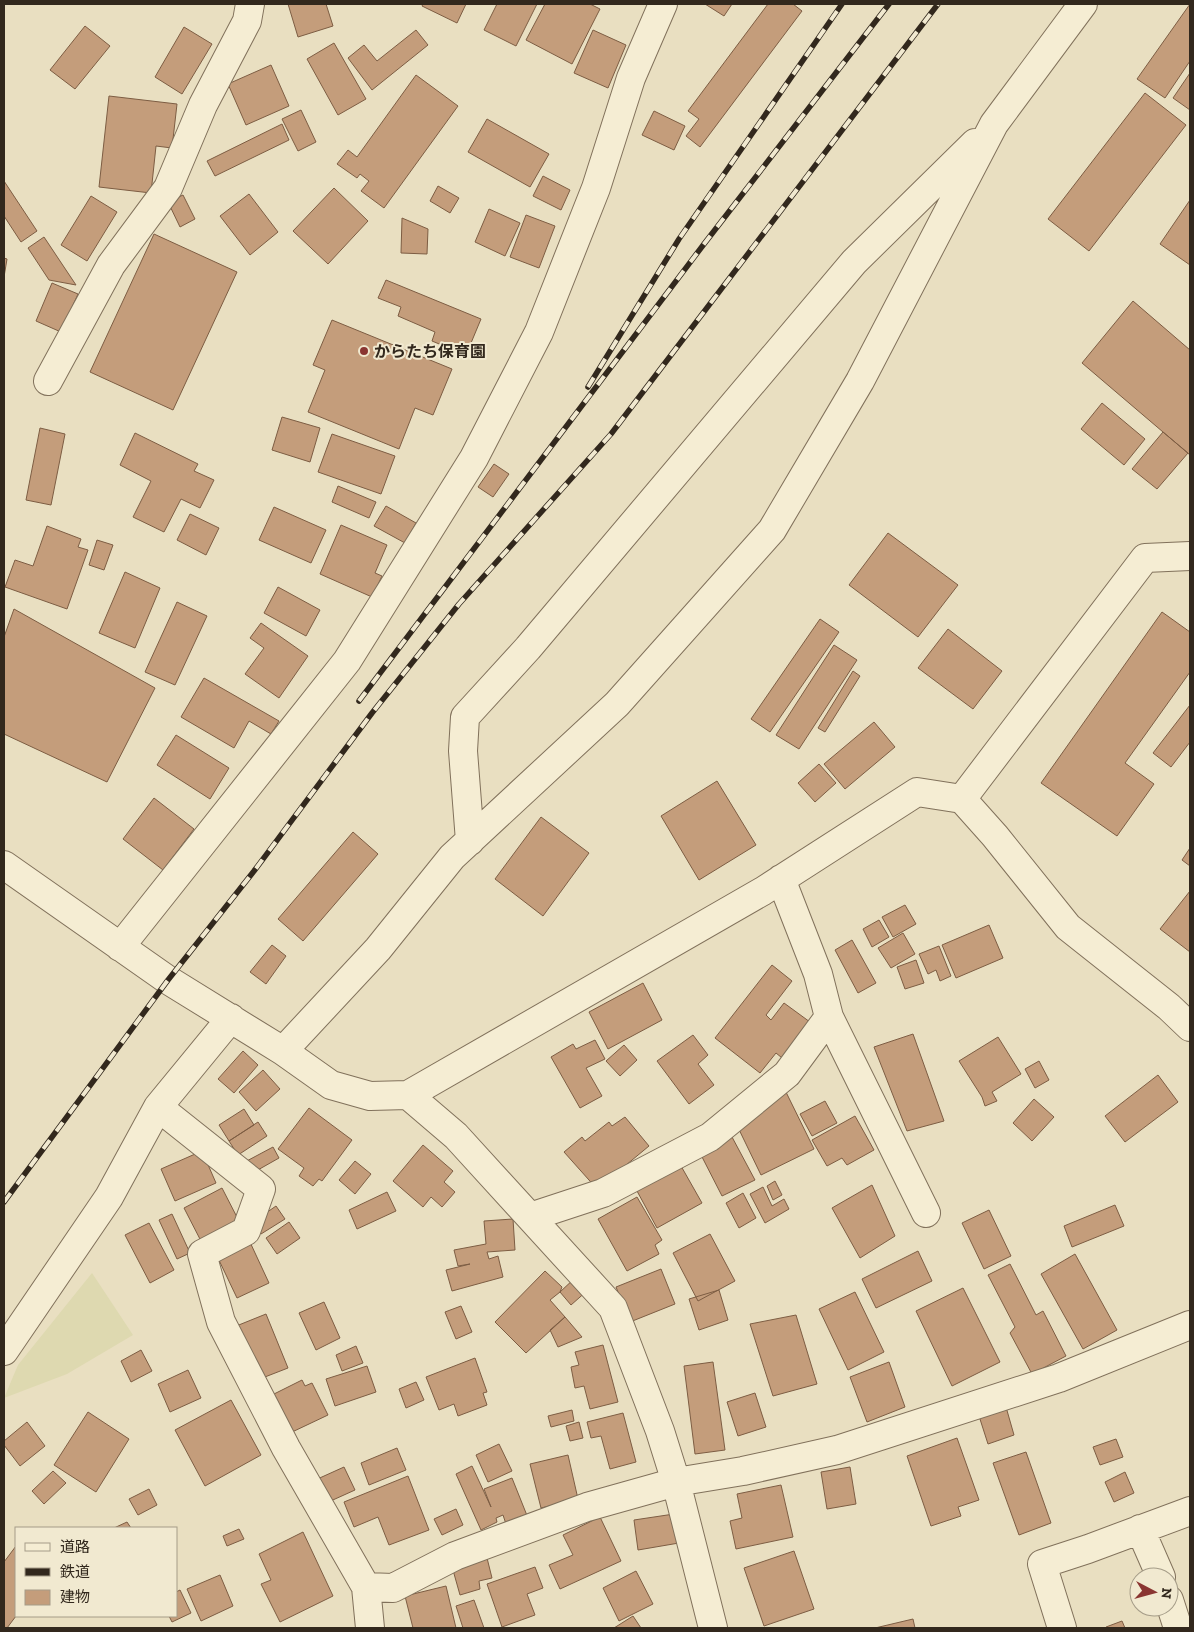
<svg xmlns="http://www.w3.org/2000/svg" width="1194" height="1632" font-family="'Zilla Slab','Noto Sans JP',serif">
<rect width="100%" height="100%" fill="#e9dfc1"/>
<!-- farmland -->
<path fill="#ded9b0" d="M92 1273 133 1335 67 1374 4 1398 18 1365Z"/>
<!-- building -->
<path fill="#c49d7b" stroke="#7d5d43" d="M288 4H326L333 26 298 37Z
M423 4H466L457 23 422 6Z
M497 4H537L516 46 484 30Z
M545 4H590L600 9 572 64 526 40Z
M705 4H732L724 16Z
M768 4H793L802 11 700 147 686 136 699 119 688 111Z
M1190 4V61L1165 98 1137 79Z
M85 26 110 46 75 89 50 70Z
M184 27 212 44 182 94 155 77Z
M416 30 428 45 372 90 348 58 364 45 377 61Z
M593 30 626 45 608 88 574 73Z
M334 43 366 99 338 115 307 59Z
M271 65 289 106 246 125 228 84Z
M1190 73V110L1173 98Z
M416 75 458 106 384 208 361 191 369 181 360 174 357 178 337 164 348 150 357 157Z
M1145 93 1186 125 1089 251 1048 219Z
M109 96 177 104 172 148 156 146 151 193 99 187Z
M301 110 316 142 298 151 282 119Z
M654 111 685 126 674 150 642 135Z
M487 119 549 154 530 187 468 152Z
M282 124 289 140 215 176 207 161Z
M543 176 570 190 561 210 533 196Z
M4 181 37 231 21 242 4 216Z
M438 186 459 198 450 213 430 201Z
M334 188 368 221 328 264 293 231Z
M249 194 278 232 250 255 220 216Z
M183 195 195 219 180 227 168 202Z
M91 196 117 212 87 261 61 245Z
M1190 200V265L1160 244Z
M489 209 520 223 505 256 475 242Z
M526 215 555 226 539 268 510 257Z
M402 218 428 229 427 254 401 253Z
M154 234 237 272 173 410 90 372Z
M44 237 76 285 49 280 28 248Z
M4 258 7 259 4 277Z
M386 280 481 319 466 355 432 341 435 332 398 316 401 307 378 298Z
M52 283 78 294 61 332 36 321Z
M1133 301 1190 350V455L1082 363Z
M332 320 452 369 433 415 415 408 399 449 308 412 325 370 313 365Z
M1102 403 1145 439 1124 465 1081 429Z
M282 417 320 428 310 462 272 450Z
M40 428 65 434 51 505 26 500Z
M1163 432 1188 453 1157 489 1132 469Z
M135 433 198 464 194 471 214 480 200 508 181 499 164 532 133 517 151 481 120 465Z
M332 434 395 456 381 494 318 472Z
M494 464 509 474 493 497 478 487Z
M338 486 376 502 369 518 332 502Z
M386 506 416 523 405 543 374 526Z
M274 507 326 530 311 563 259 540Z
M190 514 219 528 206 555 177 540Z
M341 525 387 545 375 573 382 576 372 597 320 574Z
M47 526 81 539 78 547 88 550 67 609 5 587 15 560 33 566Z
M888 533 958 585 918 637 849 585Z
M97 540 113 545 104 570 89 565Z
M125 572 160 588 135 648 99 633Z
M278 587 320 610 306 636 264 613Z
M177 602 207 616 175 685 145 672Z
M14 609 155 688 107 782 4 734V637Z
M1162 612 1190 632V672L1125 763 1154 784 1117 836 1041 783Z
M820 619 839 632 770 732 751 719Z
M261 623 308 656 279 698 245 674 264 648 250 638Z
M948 629 1002 671 973 709 918 668Z
M834 645 857 660 799 749 776 735Z
M853 671 860 676 825 732 818 728Z
M204 678 279 721 271 734 249 721 234 748 181 717Z
M1190 705V742L1171 767 1153 753Z
M874 722 895 747 845 789 824 764Z
M176 735 229 768 210 799 157 765Z
M819 764 836 783 815 802 798 783Z
M717 781 756 845 699 880 661 816Z
M154 798 194 829 163 870 123 839Z
M541 817 589 853 543 916 495 879Z
M353 832 378 854 303 941 278 919Z
M1190 848V866L1182 860Z
M1190 891V952L1160 929Z
M905 905 916 924 893 937 882 917Z
M879 920 889 937 872 947 863 929Z
M989 925 1003 958 956 978 942 945Z
M903 933 915 954 891 968 878 948Z
M852 940 876 983 858 993 835 950Z
M272 945 286 956 266 984 250 972Z
M939 946 951 976 940 981 936 970 928 974 919 954Z
M916 960 924 983 905 989 897 967Z
M772 965 792 981 766 1015 771 1020 784 1003 810 1022 787 1062 776 1053 760 1073 715 1038Z
M643 983 662 1020 608 1049 589 1012Z
M913 1034 944 1121 907 1131 874 1047Z
M693 1035 708 1055 698 1064 714 1085 689 1104 657 1061Z
M998 1037 1021 1074 992 1092 997 1101 985 1106 982 1097 959 1061Z
M595 1040 605 1059 586 1068 602 1096 580 1108 551 1057 573 1044 576 1049Z
M624 1045 637 1060 620 1076 606 1061Z
M243 1051 258 1065 234 1093 218 1079Z
M1039 1061 1049 1080 1035 1088 1025 1069Z
M263 1070 280 1089 256 1111 239 1092Z
M1158 1075 1178 1102 1125 1142 1105 1116Z
M783 1086 814 1149 761 1175 731 1113Z
M1034 1099 1054 1117 1032 1141 1013 1123Z
M825 1101 837 1123 812 1136 800 1114Z
M309 1108 352 1140 322 1181 319 1179 313 1186 299 1176 304 1168 278 1149Z
M244 1109 254 1125 229 1141 219 1125Z
M855 1116 874 1150 847 1165 842 1158 827 1166 812 1140Z
M625 1117 649 1146 597 1189 564 1152 582 1137 585 1141 609 1122 612 1126Z
M258 1122 267 1136 238 1155 229 1141Z
M732 1137 755 1180 722 1196 700 1153Z
M423 1145 453 1171 444 1182 455 1192 442 1207 431 1197 423 1207 393 1181Z
M273 1147 279 1158 249 1175 243 1163Z
M202 1151 216 1183 175 1201 161 1169Z
M355 1161 371 1174 355 1194 339 1180Z
M681 1166 702 1203 657 1228 637 1191Z
M775 1181 782 1195 773 1200 767 1186Z
M872 1185 895 1236 860 1258 832 1208Z
M763 1187 772 1206 784 1199 789 1209 765 1223 750 1194Z
M222 1188 240 1223 202 1243 184 1208Z
M387 1192 396 1211 357 1229 349 1210Z
M743 1193 756 1218 739 1228 726 1203Z
M637 1197 662 1240 655 1245 659 1254 627 1271 598 1219Z
M1115 1205 1124 1226 1072 1247 1064 1226Z
M276 1206 285 1219 261 1234 253 1222Z
M989 1210 1011 1256 984 1269 962 1223Z
M172 1214 190 1253 177 1259 159 1220Z
M513 1219 515 1250 487 1252 489 1259 498 1256 503 1277 452 1291 446 1270 470 1264 458 1266 454 1250 486 1244 484 1221Z
M289 1222 300 1238 277 1254 266 1238Z
M149 1223 174 1270 150 1283 125 1235Z
M710 1234 735 1281 698 1301 673 1253Z
M249 1240 269 1283 237 1298 217 1256Z
M918 1251 932 1281 876 1308 862 1279Z
M1075 1254 1117 1330 1083 1349 1041 1274Z
M1010 1264 1036 1315 1043 1311 1066 1356 1032 1374 1010 1333 1015 1327 988 1275Z
M661 1269 675 1304 630 1322 616 1287Z
M545 1271 562 1287 560 1292 550 1300 565 1317 526 1353 495 1322Z
M576 1277 588 1290 571 1305 560 1292Z
M963 1288 1000 1362 952 1386 916 1311Z
M719 1290 728 1320 699 1330 689 1299Z
M855 1292 884 1352 848 1370 819 1309Z
M324 1302 340 1338 316 1350 299 1313Z
M461 1306 472 1332 456 1339 445 1312Z
M266 1314 288 1368 252 1382 219 1333Z
M796 1315 817 1384 773 1396 750 1324Z
M565 1317 582 1337 558 1347 550 1330Z
M603 1345 618 1402 590 1409 584 1386 575 1388 571 1367 579 1365 575 1352Z
M356 1346 363 1363 342 1371 336 1355Z
M141 1350 152 1371 131 1382 121 1361Z
M475 1358 487 1392 483 1393 487 1405 458 1416 454 1404 439 1410 426 1377Z
M713 1362 725 1450 695 1454 684 1366Z
M889 1362 905 1407 867 1422 850 1377Z
M367 1366 376 1392 335 1406 326 1379Z
M188 1370 201 1398 170 1412 158 1384Z
M302 1380 305 1386 312 1383 328 1415 290 1433 272 1395Z
M416 1382 424 1400 406 1408 399 1389Z
M755 1393 766 1427 738 1436 727 1402Z
M231 1400 261 1455 205 1486 175 1430Z
M1006 1407 1014 1435 988 1444 979 1416Z
M572 1410 574 1421 551 1427 548 1416Z
M88 1412 129 1439 96 1492 54 1465Z
M623 1413 636 1462 610 1469 601 1436 591 1438 587 1422Z
M27 1422 45 1446 20 1466 4 1445V1441Z
M579 1422 583 1438 570 1441 566 1426Z
M957 1438 979 1500 958 1507 961 1516 931 1526 907 1456Z
M1116 1439 1123 1457 1100 1465 1093 1447Z
M499 1444 512 1471 488 1482 476 1455Z
M397 1448 406 1470 369 1485 361 1463Z
M1026 1452 1051 1523 1019 1535 993 1463Z
M568 1455 578 1499 541 1508 530 1464Z
M472 1466 491 1507 484 1489 512 1478 528 1518 507 1527 503 1515 496 1518 497 1522 481 1530 456 1474Z
M344 1467 355 1490 324 1504 313 1481Z
M850 1467 856 1504 827 1509 821 1472Z
M53 1471 66 1483 44 1504 32 1491Z
M1125 1472 1134 1493 1114 1502 1105 1482Z
M408 1476 429 1530 389 1545 378 1517 354 1527 344 1502Z
M781 1485 793 1537 736 1549 730 1521 742 1518 737 1494Z
M149 1489 157 1505 138 1515 129 1499Z
M456 1509 463 1525 442 1535 434 1519Z
M674 1514 679 1543 638 1550 634 1520Z
M600 1517 621 1561 560 1589 549 1565 573 1555 563 1535Z
M127 1522 131 1528H114Z
M239 1529 244 1539 227 1546 223 1536Z
M303 1532 333 1596 280 1622 261 1584 271 1580 259 1554Z
M16 1546V1616L7 1628H4V1562Z
M794 1551 814 1609 764 1626 744 1568Z
M486 1554 492 1578 479 1581 480 1589 460 1595 451 1563Z
M535 1567 543 1588 527 1594 535 1615 502 1627 487 1584Z
M636 1571 653 1604 619 1621 603 1588Z
M220 1575 233 1606 201 1621 187 1589Z
M446 1586 456 1628H413L405 1596Z
M180 1590 191 1613 172 1622 169 1616H176V1592Z
M474 1600 484 1628H463L456 1606Z
M633 1616 641 1628H614Z
M913 1619 915 1628H875Z
M1122 1621 1125 1628H1107L1106 1627Z"/>
<g fill="none" stroke-linecap="round" stroke-linejoin="round">
<!-- minor casing -->
<g stroke="#81715b" stroke-width="30">
<path id="minor" d="M48 381 111 265 168 188 203 105 247 21 250 4
M962 799 1145 558 1190 556
M470 841 463 751 465 717 528 648 854 262 975 143
M4 865 168 980 283 1051 331 1085 370 1096 408 1095 763 891 917 792 962 799 995 836 1068 927 1169 1007 1190 1027
M120 947 347 661 474 458 539 332 596 188 631 78 663 4
M829 1017 926 1213
M283 1051 378 949 452 857 617 704 772 530 860 381 994 124 1083 4
M408 1095 456 1136 613 1308 660 1431 676 1482 713 1628
M158 1107 261 1189 246 1231 202 1254 221 1322 286 1448 366 1587 393 1588 455 1556 587 1507 676 1482 743 1471 837 1450 1059 1378 1190 1325
M530 1217 603 1193 710 1137 787 1074 829 1017 818 974 781 879
M4 1351 109 1197 158 1107 231 1018
M1140 1529 1161 1577
M366 1587 370 1628
M1169 1600 1178 1628
M1062 1628 1042 1564 1088 1549 1190 1511"/>
</g>
<!-- minor -->
<use href="#minor" stroke="#f5edd3" stroke-width="28"/>
<!-- rail casing -->
<g stroke="#32281d" stroke-width="5.5">
<path id="rail" d="M588 387 679 239 842 4
M359 701 704 244 889 4
M4 1202 168 980 254 871 372 713 459 604 611 434 938 4"/>
</g>
<!-- rail -->
<use href="#rail" stroke="#f1e9d0" stroke-width="4" stroke-dasharray="11" stroke-linecap="butt"/>
</g>
<!-- markers -->
<circle fill="#8a3531" stroke="#f1e9d0" stroke-width="2" cx="364" cy="351" r="5"/>
<g text-anchor="middle" stroke-width="4" stroke-linejoin="round" paint-order="stroke">
<!-- poi labels -->
<g font-size="16" font-weight="bold" fill="#32281d" stroke="#f1e9d0" text-anchor="start">
<text x="374" y="357">からたち保育園</text>
</g>
</g>
<!-- border -->
<rect width="1194" height="1632" fill="none" stroke="#32281d" stroke-width="10"/>
<!-- legend -->
<rect x="15" y="1527" width="162" height="90" fill="#f1e9d0" stroke="#a59c88"/>
<rect x="25" y="1543" width="25" height="8" fill="#f5edd3" stroke="#a59c88"/>
<text x="60" y="1552" font-size="15" fill="#32281d">道路</text>
<rect x="25" y="1568" width="25" height="8" fill="#32281d" stroke="#a59c88"/>
<text x="60" y="1577" font-size="15" fill="#32281d">鉄道</text>
<rect x="25" y="1590" width="25" height="15" fill="#c49d7b" stroke="#a59c88"/>
<text x="60" y="1602" font-size="15" fill="#32281d">建物</text>
<!-- north arrow -->
<g transform="translate(1154 1592) rotate(96)"><circle r="24" fill="#f1e9d0" stroke="#a59c88"/>
<path d="M0-4L9 19L0 12L-9 19Z" fill="#8a3531"/>
<text y="-8" font-size="14" font-weight="bold" text-anchor="middle" fill="#32281d">N</text>
</g>
</svg>
